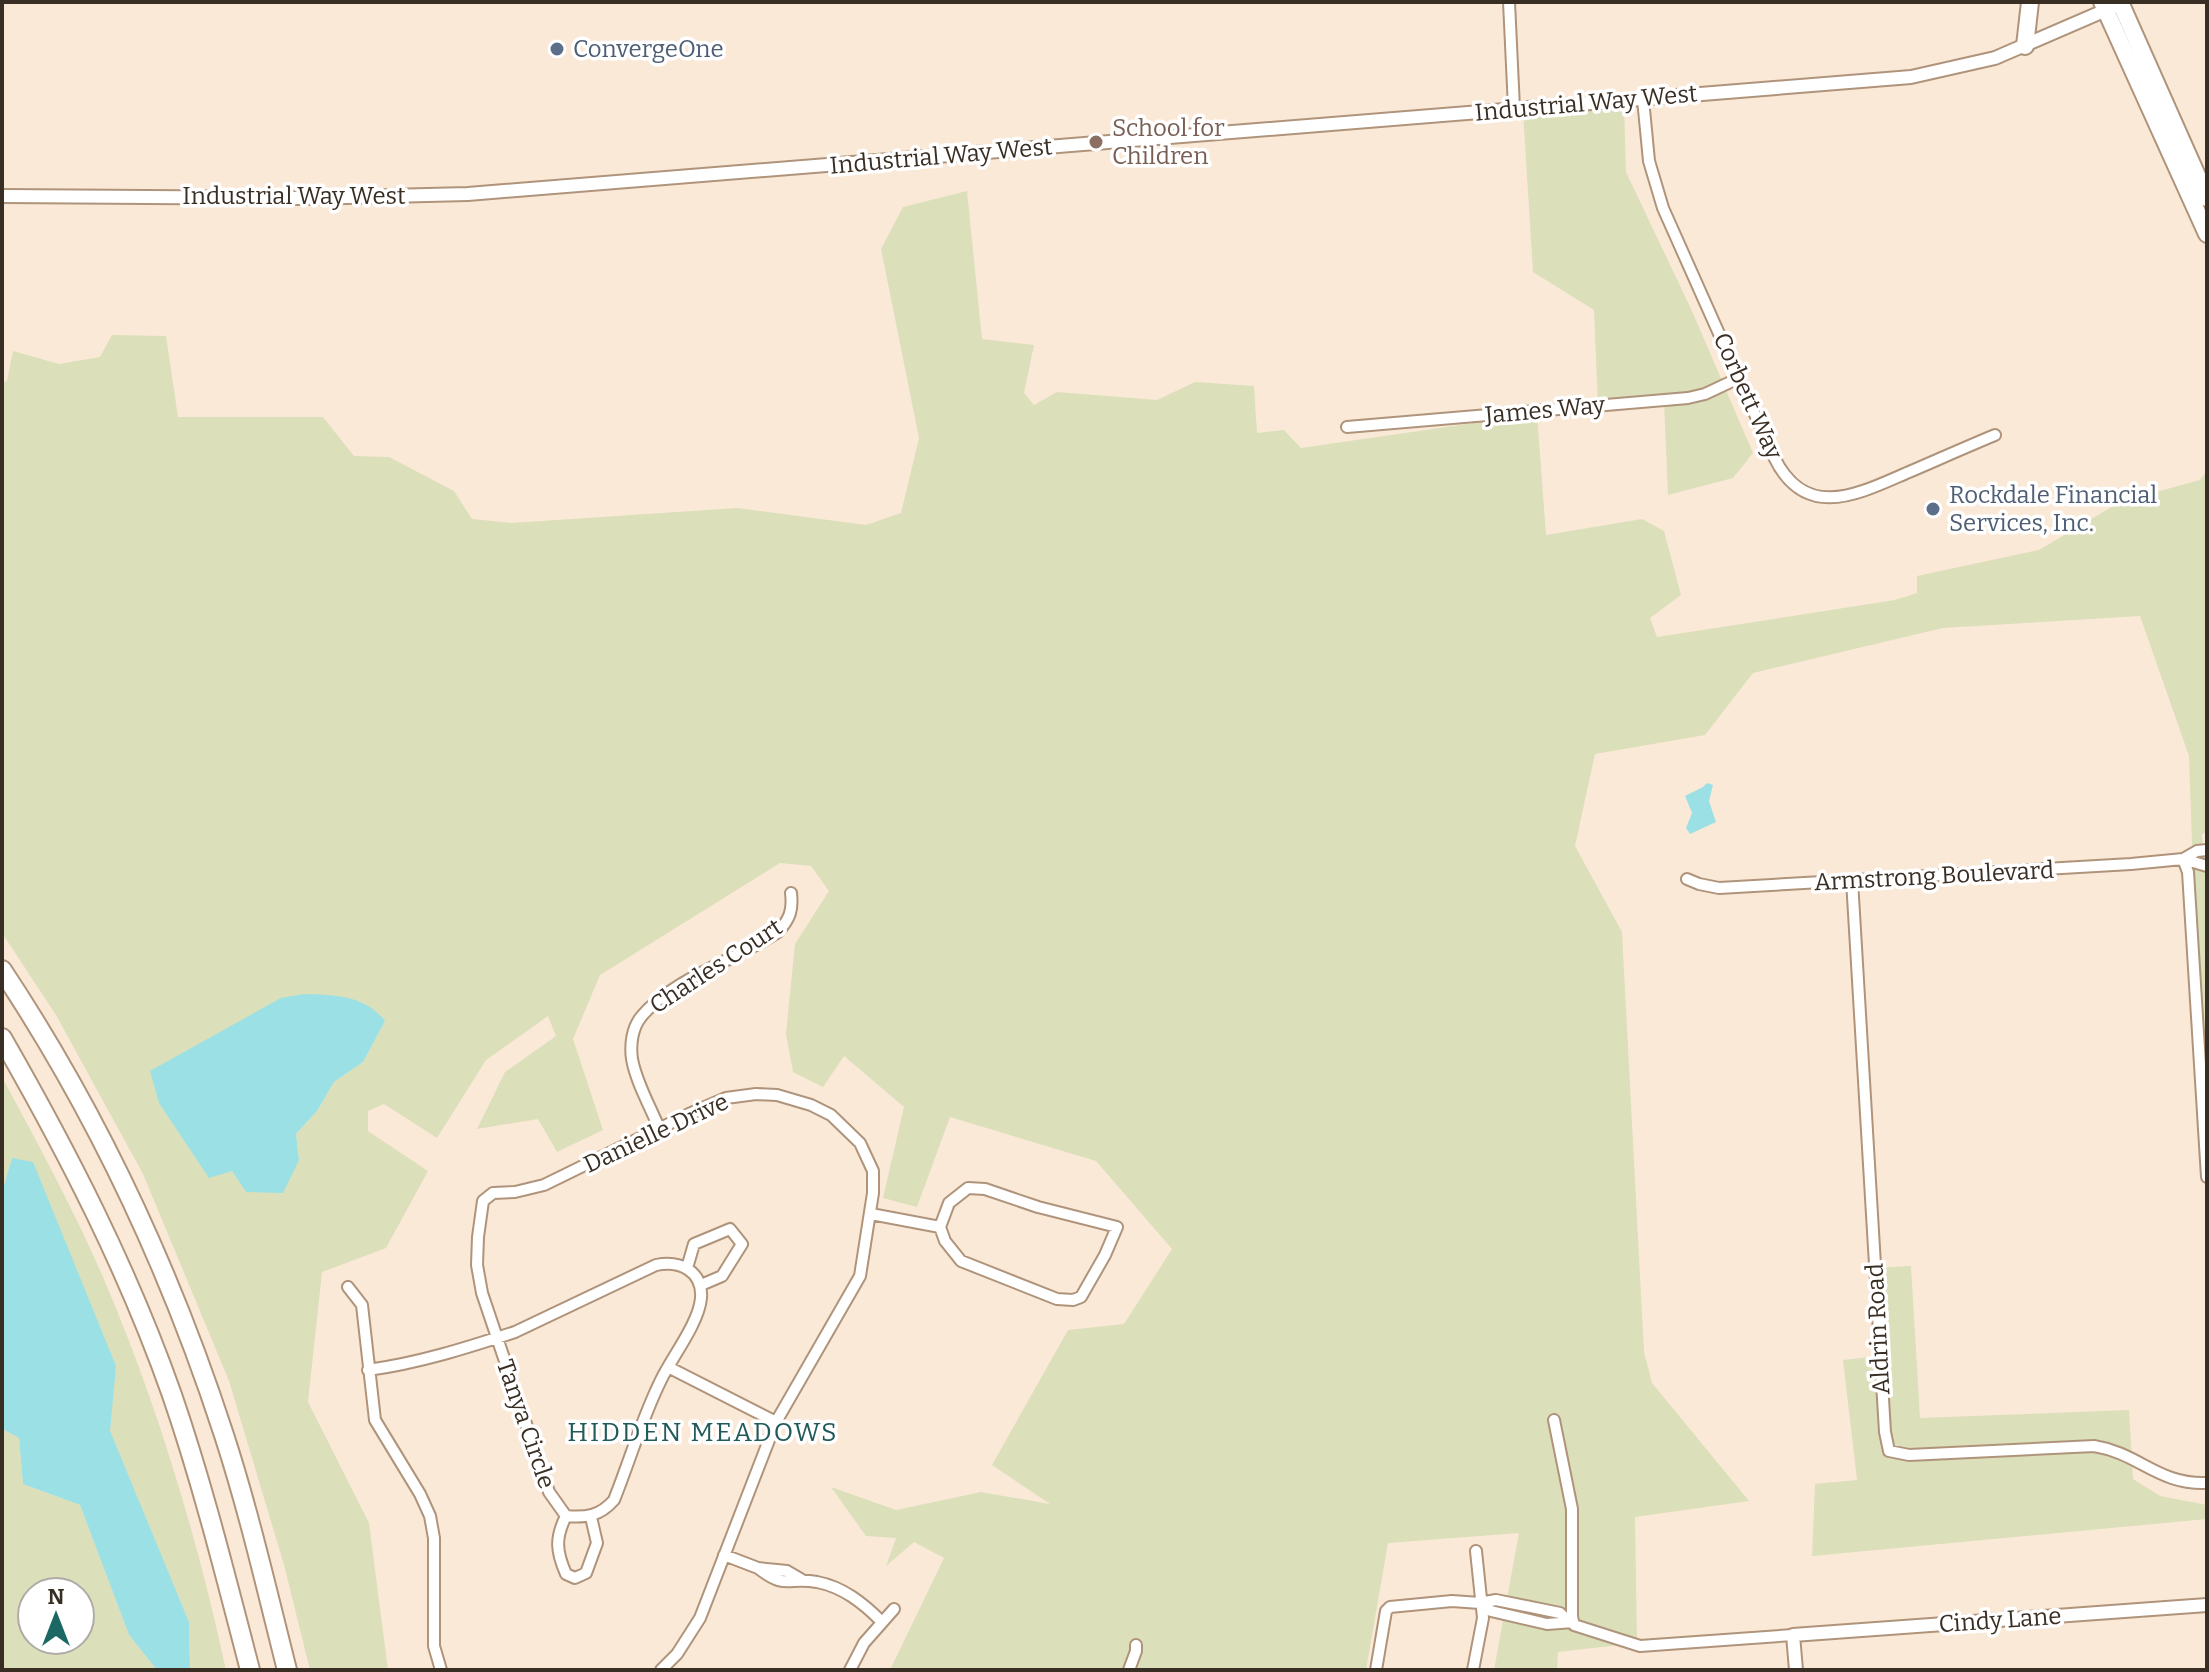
<svg xmlns="http://www.w3.org/2000/svg" width="2209" height="1672" font-family="Bitter,serif">
<rect width="100%" height="100%" fill="#fbe9d8"/>
<!-- green -->
<path fill="#dbdfba" fill-rule="evenodd" d="M1624 102 1626 172 1692 311 1753 453 1733 478 1668 495 1664 401 1598 407 1594 310 1533 272 1523 112Z
M967 191 982 339 1034 345 1024 393 1034 405 1057 392 1157 400 1195 382 1254 386 1257 433 1284 430 1301 448 1537 414 1546 535 1642 519 1664 531 1681 595 1650 618 1657 637 1895 600 1917 593V576L2039 550 2120 502 2200 480 2207 471V832L2202 834 2204 861 2207 862V1136H2202L2189 756 2140 616 1943 628 1753 673 1705 735 1595 754 1575 846 1622 932 1644 1352 1652 1383 1749 1501 1635 1517 1637 1643 1558 1652 1557 1670H1494L1519 1533 1388 1543 1366 1670H890L944 1558 914 1542 886 1566 896 1538 866 1536 831 1487 896 1510 981 1492 1050 1504 992 1465 1068 1330 1124 1324 1172 1249 1096 1161 950 1117 917 1207 883 1198 904 1107 844 1056 823 1087 793 1072 786 1034 795 944 829 891 811 866 780 863 600 975 573 1039 603 1130 557 1152 538 1119 477 1129 505 1072 556 1036 548 1016 486 1060 437 1138 384 1104 368 1111V1131L428 1171 386 1248 322 1272 308 1402 369 1523 388 1670H310L284 1565 229 1381 143 1174 56 1015 2 933V383L7 381 13 351 59 364 100 357 112 335 166 336 178 417H323L354 456 389 457 454 491 472 519 512 523 737 508 866 525 901 513 919 438 881 249 903 207ZM385 1021 363 1062 334 1082 317 1111 296 1134 299 1160 246 1192 232 1171Z
M2 1077C37 1142 74 1210 103 1277 157 1403 197 1536 226 1670H190L189 1622 109 1431 116 1366 12 1158 2 1192Z
M1911 1266 1920 1418 2129 1410 2133 1479 2160 1496 2207 1505V1519L1812 1556 1815 1484 1857 1480 1843 1360 1880 1356 1873 1268Z
M2 1429 19 1438 23 1484 80 1505 129 1635 157 1670H2ZM32 1592H80V1640H32Z"/>
<!-- water -->
<path fill="#9be0e5" d="M1707 783 1713 785 1709 801 1716 822 1690 834 1686 828 1692 813 1685 796 1703 787Z
M304 994C334 995 365 995 385 1021L363 1062 334 1082 317 1111 296 1134 299 1160 283 1193 246 1192 232 1171 209 1178 159 1103 150 1071 281 998Z
M12 1158 33 1162 116 1366 110 1431 189 1622 190 1670H157L129 1635 80 1505 23 1484 19 1438 2 1429V1192Z"/>
<g fill="none" stroke-linecap="round" stroke-linejoin="round">
<!-- minor casing -->
<g stroke="#af947b" stroke-width="14">
<path id="minor" d="M1509 2 1514 108
M1643 99 1649 161 1663 208 1774 457C1806 523 1860 493 1909 472 1937 460 1966 447 1995 435
M1347 427 1688 398 1705 394 1739 378
M2183 859 2188 872 2207 1177
M2183 859 2197 851 2207 850
M1687 879 1699 884 1719 888 2131 864 2183 859 2207 866
M1852 880 1885 1432 1889 1451 1909 1455 2094 1446C2139 1453 2158 1485 2207 1483
M659 1128C650 1106 636 1082 632 1059 630 1045 632 1028 641 1017 670 980 738 959 778 932 790 919 793 910 791 893
M968 1188 985 1189 1038 1207 1117 1227 1105 1255 1081 1297 1073 1300 1057 1299 961 1261 945 1241 940 1227 949 1203Z
M871 1214 940 1227
M687 1268 694 1244 730 1229 742 1244 722 1276 701 1285
M348 1287 362 1305 375 1420 420 1494 430 1516 434 1538V1646L441 1670
M668 1367 776 1422
M368 1370C419 1363 466 1348 515 1332L656 1265C680 1260 703 1271 701 1298 699 1323 672 1357 661 1380 642 1418 630 1460 614 1500 600 1516 586 1518 566 1516L549 1492 482 1293 477 1265 478 1237 483 1201 493 1193 515 1192 544 1185 689 1114 726 1098 756 1094 777 1095 811 1105 831 1115 860 1143 873 1171V1193L860 1276 776 1422 700 1618 677 1654 661 1670
M1554 1420 1572 1509V1617L1574 1625 1640 1646 1793 1635
M566 1516C555 1538 556 1551 566 1574L575 1578 586 1573 597 1543 591 1517
M724 1555 758 1568 787 1571 804 1581
M758 1568C786 1590 787 1577 817 1582 843 1587 863 1603 881 1621
M1569 1622 1560 1613 1496 1600 1480 1603 1491 1611 1547 1624 1573 1622
M850 1670 864 1643 894 1609
M1129 1670 1136 1651V1645
M1376 1670 1386 1611 1390 1607 1452 1601 1480 1603
M1473 1670 1483 1618 1476 1551"/>
</g>
<!-- tertiary casing -->
<g stroke="#af947b" stroke-width="16">
<path id="tertiary" d="M2 196 306 198 468 194 1911 77 1995 58 2113 7
M1796 1670 1793 1635 2207 1605"/>
</g>
<!-- primary casing -->
<g stroke="#af947b" stroke-width="20">
<path id="primary" d="M2102 2 2207 234
M2120 2 2207 198
M2025 46 2030 2"/>
</g>
<!-- motorway casing -->
<g stroke="#af947b" stroke-width="22">
<path id="motorway" d="M2 970C97 1113 171 1272 224 1435 249 1512 267 1591 287 1670
M2 1038C68 1153 128 1270 172 1395 203 1485 226 1578 250 1670"/>
</g>
<!-- minor -->
<use href="#minor" stroke="#fff" stroke-width="10"/>
<!-- tertiary -->
<use href="#tertiary" stroke="#fff" stroke-width="12"/>
<!-- primary -->
<use href="#primary" stroke="#fff" stroke-width="16"/>
<!-- motorway -->
<use href="#motorway" stroke="#fff" stroke-width="18"/>
</g>
<!-- markers -->
<g fill="#5c6f8a" stroke="#fff" stroke-width="3">
<circle cx="557" cy="49" r="8"/>
<circle cx="1933" cy="509" r="8"/>
</g>
<circle fill="#8d6e63" stroke="#fff" stroke-width="3" cx="1096" cy="142" r="8"/>
<g text-anchor="middle" stroke-width="7" stroke-linejoin="round" paint-order="stroke">
<!-- service labels -->
<g font-size="24" fill="#4e5e75" stroke="#fff" text-anchor="start">
<text x="573" y="57">ConvergeOne</text>
<text x="1949" y="503">Rockdale Financial<tspan x="1949" dy="28">Services, Inc.</tspan></text>
</g>
<!-- street labels -->
<g font-size="24" fill="#392e24" stroke="#fff">
<text transform="translate(1586 103) rotate(-5)" y="8">Industrial Way West</text>
<text transform="translate(941 156) rotate(-5)" y="8">Industrial Way West</text>
<text x="294" y="204">Industrial Way West</text>
<text transform="translate(1748 396) rotate(66)" y="8">Corbett Way</text>
<text transform="translate(1545 410) rotate(-5)" y="8">James Way</text>
<text transform="translate(1934 876) rotate(-3)" y="8">Armstrong Boulevard</text>
<text transform="translate(716 966) rotate(-33)" y="8">Charles Court</text>
<text transform="translate(656 1133) rotate(-25)" y="8">Danielle Drive</text>
<text transform="translate(1878 1329) rotate(-93)" y="8">Aldrin Road</text>
<text transform="translate(526 1424) rotate(71)" y="8">Tanya Circle</text>
<text transform="translate(2000 1620) rotate(-4)" y="8">Cindy Lane</text>
</g>
<!-- education labels -->
<g font-size="24" fill="#785e54" stroke="#fff" text-anchor="start">
<text x="1112" y="136">School for<tspan x="1112" dy="28">Children</tspan></text>
</g>
<!-- neighbourhood labels -->
<g font-size="26" letter-spacing="2" fill="#215b59" stroke="#fff">
<text x="703" y="1441">HIDDEN MEADOWS</text>
</g>
</g>
<!-- border -->
<rect width="2209" height="1672" fill="none" stroke="#392e24" stroke-width="8"/>
<!-- north arrow -->
<g transform="translate(56 1616)"><circle r="38" fill="#ffffff" stroke="#b0aba7" stroke-width="2"/>
<path d="M0-6L14 30L0 20L-14 30Z" fill="#1a6764"/>
<text y="-12" font-size="22" font-weight="bold" text-anchor="middle" fill="#392e24">N</text>
</g>
</svg>
